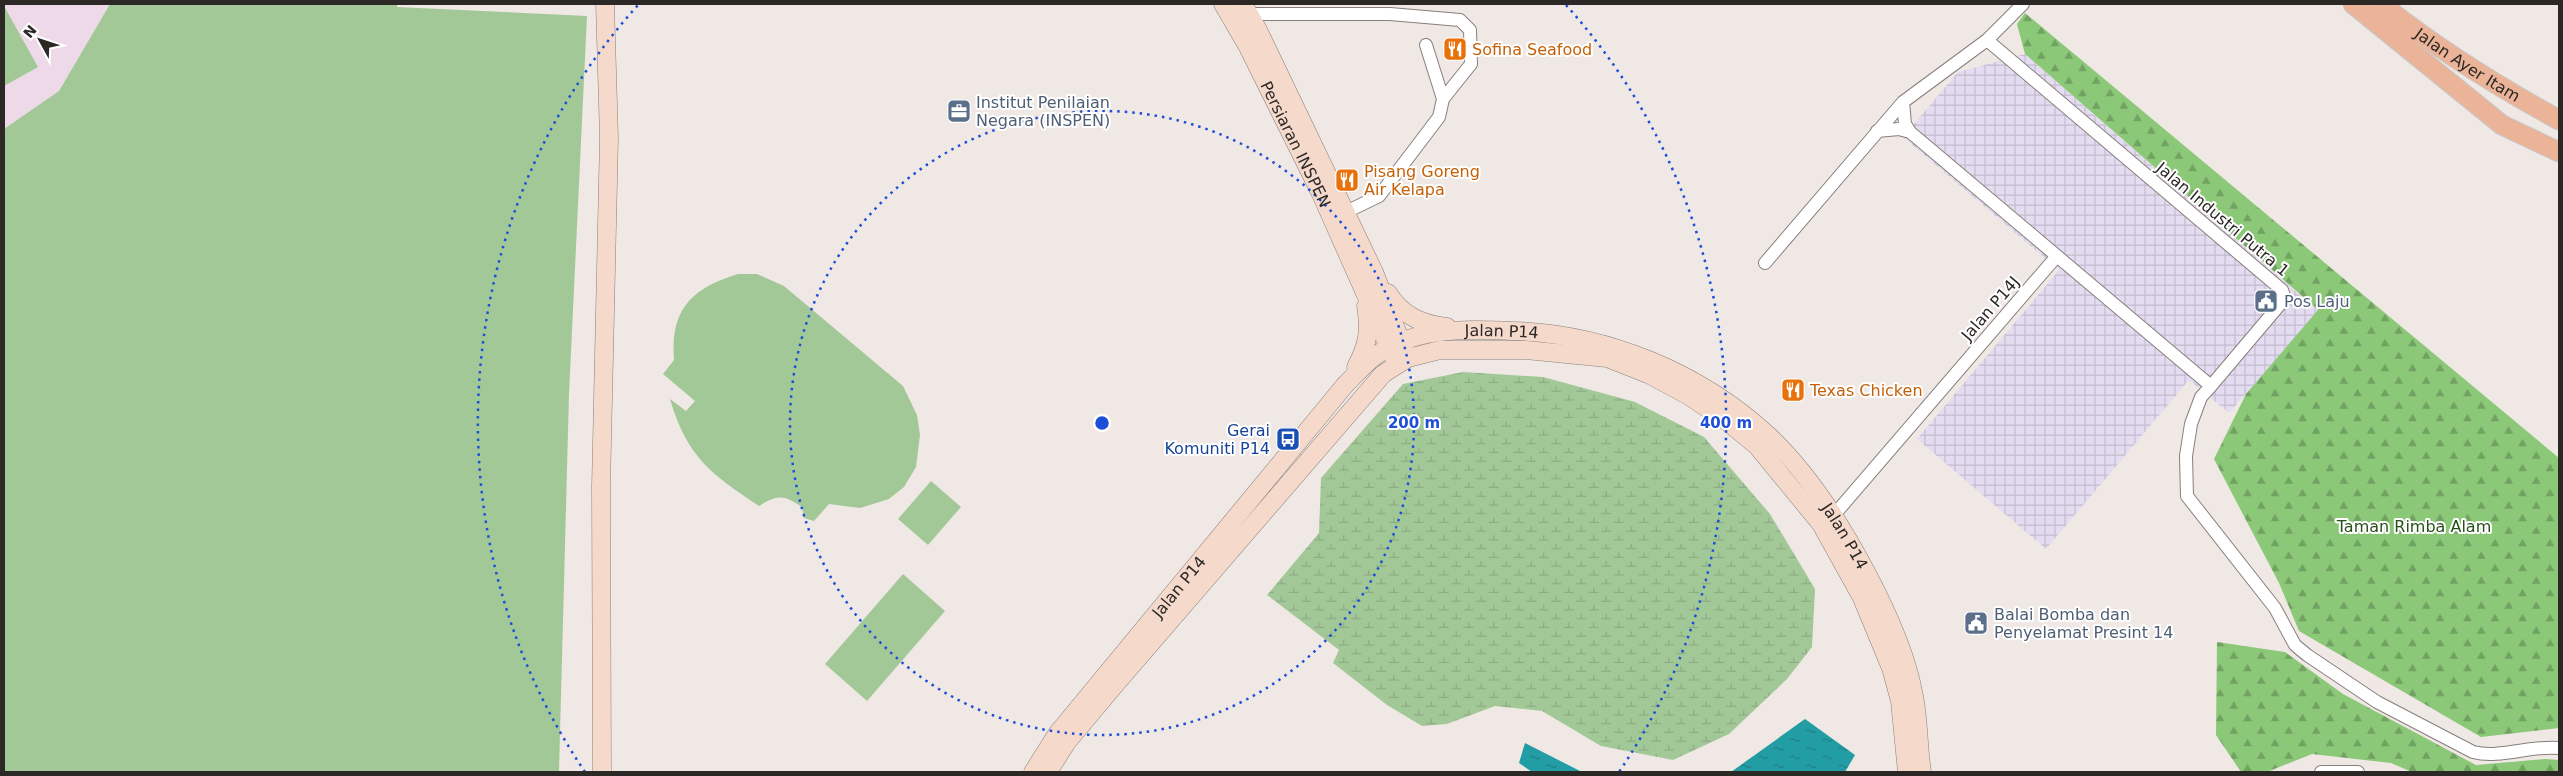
<svg xmlns="http://www.w3.org/2000/svg" width="2563" height="776" font-family="'DejaVu Sans',sans-serif">
<defs>
<pattern id="industrial-grid" width="8" height="8" patternUnits="userSpaceOnUse" patternTransform="scale(1.25)"><rect width="8" height="8" fill="#e4dcf1"/><path d="M0 4h8M4 0v8" fill="none" stroke="#c4bdce"/></pattern>
<pattern id="forest-firs" width="22" height="20" patternUnits="userSpaceOnUse" patternTransform="scale(1.25)"><rect width="22" height="20" fill="#8bc878"/><path d="M5 1l3.5 6h-7zM16 11l3.5 6h-7z" fill="#72a262"/></pattern>
<pattern id="wetland-marsh" width="20" height="14" patternUnits="userSpaceOnUse" patternTransform="scale(1.25)"><rect width="20" height="14" fill="#a3c898"/><path d="M1 5h8M5 5V1M11 12h8M15 12V8" fill="none" stroke="#8cac83"/></pattern>
<pattern id="water-ripples" width="26" height="14" patternUnits="userSpaceOnUse" patternTransform="scale(1.25)"><rect width="26" height="14" fill="#229da3"/><path d="M2 4q2-2 4 0t4 0M15 11q2-2 4 0t4 0" fill="none" stroke="#1e8085"/></pattern>
</defs>
<rect width="100%" height="100%" fill="#f0e8e4"/>
<!-- industrial -->
<path fill="url(#industrial-grid)" d="M2025 54 2318 311 2229 413 2189 380 2046 549 1917 439 2059 270 1903 137 1958 72Z"/>
<!-- education -->
<path fill="#edd9e8" d="M4 4H110L59 91 4 129Z"/>
<!-- green -->
<path fill="#a3c898" d="M110 4H397V7L587 16 569 394 559 772H4V129L59 91Z
M4 6 38 67 4 86Z
M738 274H757L784 286 903 386 917 415 920 435 916 467 904 487 889 499 860 508 829 504 814 521 804 518 802 507C784 495 778 494 759 506 711 474 687 457 670 399L686 411 695 401 663 374 674 360C670 309 692 288 738 274Z
M931 481 961 507 928 545 898 519Z
M903 574 945 611 867 701 825 664Z"/>
<!-- forest -->
<path fill="url(#forest-firs)" d="M2025 13 2559 458V728L2481 737 2299 631 2279 583 2214 459 2246 394 2318 310 2025 54 2017 24Z
M2217 642 2285 652 2343 694 2476 765 2545 759 2559 760V772H2412L2391 763 2312 754 2267 772H2241L2216 735Z"/>
<!-- wetland -->
<path fill="url(#wetland-marsh)" d="M1463 372 1543 377 1635 402 1704 437 1770 514 1815 589 1812 647 1787 679 1729 734 1673 760 1601 746 1542 711 1495 706 1447 724 1422 726 1387 705 1333 663 1339 650 1267 595 1319 533 1321 478 1403 384Z"/>
<!-- water -->
<path fill="url(#water-ripples)" d="M1805 719 1855 755 1845 772H1731Z
M1525 743 1582 772H1532L1519 763Z"/>
<g fill="none" stroke-linecap="round" stroke-linejoin="round">
<!-- street casing -->
<g stroke="#877f7c" stroke-width="14">
<path id="street" d="M1249 14H1390L1460 20 1470 30 1471 64 1443 99
M1903 102 1905 124 1910 132 2211 386 2282 302 2284 296 2282 290 1987 40
M1877 131 1899 129 1910 132
M1346 212 1379 196 1439 117 1443 99 1426 45
M1765 263 1903 102 1987 40 2023 4
M2211 386 2201 397 2191 424 2186 456 2187 496 2275 608 2295 645 2307 655 2377 702 2473 752C2500 759 2531 745 2559 748
M1827 520 1834 515 2056 257
M2321 772H2358"/>
</g>
<!-- secondary casing -->
<g stroke="#877f7c" stroke-width="19">
<g id="secondary">
<path id="s1" d="M1223 4 1248 47 1321 194 1393 356"/>
<path d="M1243 4 1258 30 1374 272 1405 352"/>
<path d="M1388 293C1402 315 1420 324 1447 327"/>
<path d="M1356 367C1368 345 1370 331 1366 306"/>
<path d="M602 772 601 486 609 138 605 4"/>
<path id="s2" d="M1033 772 1057 734 1345 385C1353 377 1361 368 1369 361 1409 326 1466 329 1515 331 1608 334 1701 373 1769 436 1809 474 1839 521 1865 570 1886 609 1906 652 1914 696 1919 721 1918 747 1922 772"/>
<path d="M1048 772 1067 742 1114 686 1383 374 1408 358 1440 350H1526L1607 358 1650 375 1689 396 1729 423 1757 446 1821 524 1862 598 1891 668 1900 701 1907 772"/>
</g>
</g>
<!-- primary casing -->
<g stroke="#c8c7c7" stroke-width="21">
<g id="primary">
<path d="M2353 4 2502 125 2559 152"/>
<path id="s3" d="M2381 4C2436 48 2497 86 2559 120"/>
</g>
</g>
<!-- street -->
<use href="#street" stroke="#fff" stroke-width="12"/>
<!-- secondary -->
<use href="#secondary" stroke="#f5dacc" stroke-width="18"/>
<!-- primary -->
<use href="#primary" stroke="#ebb498" stroke-width="19"/>
</g>
<!-- distance rings -->
<g fill="none" stroke="#1d4ed8" stroke-width="2.5" stroke-dasharray="2.5 5">
<circle cx="1102" cy="423" r="312"/>
<path d="M585 772A624 624 0 0 1 638 5M1566 5A624 624 0 0 1 1619 772"/>
</g>
<!-- icons -->
<defs>
<g id="restaurant-square" transform="scale(1.25)"><rect x="-9" y="-9" width="18" height="18" rx="4" fill="#e8710a" stroke="#fff"/><path d="M-5-6h1v4h1v-4h1v4h1v-4h1v5L-1.5 .5V6h-2V.5L-5-1ZM5-6V6H3V1.5H1.5Q1.5-4 5-6Z" fill="#fff"/></g>
<g id="office-square" transform="scale(1.25)"><rect x="-9" y="-9" width="18" height="18" rx="4" fill="#5c6f8a" stroke="#fff"/><path d="M-6-3h4V-5.5h4V-3h4V5H-6ZM-1-4.5V-3h2v-1.5ZM-6 0V1H6V0Z" fill="#fff"/></g>
<g id="civic-square" transform="scale(1.25)"><rect x="-9" y="-9" width="18" height="18" rx="4" fill="#5c6f8a" stroke="#fff"/><path d="M-.6-6.5H3V-4.5H.6V-3L4-1V1h2V6H-6V1h2V-1L-.6-3ZM-1.2 2.5V6h2.4V2.5Z" fill="#fff"/></g>
<g id="bus-square" transform="scale(1.25)"><rect x="-9" y="-9" width="18" height="18" rx="4" fill="#1a4fb4" stroke="#fff"/><path d="M-5-6H5V4H4V6H2V4H-2V6H-4V4H-5ZM-3.5-4V0h7V-4ZM-3.5 1.2v1.5H-2V1.2ZM2 1.2v1.5H3.5V1.2Z" fill="#fff"/></g>
</defs>
<g fill-rule="evenodd">
<use href="#restaurant-square" x="1455" y="49"/>
<use href="#office-square" x="959" y="111"/>
<use href="#restaurant-square" x="1347" y="180"/>
<use href="#civic-square" x="2266" y="301"/>
<use href="#restaurant-square" x="1793" y="390"/>
<use href="#bus-square" x="1288" y="439"/>
<use href="#civic-square" x="1976" y="623"/>
</g>
<g text-anchor="middle" stroke-width="4" stroke-linejoin="round" paint-order="stroke">
<!-- food labels -->
<g font-size="16" fill="#c56008" stroke="#fff" text-anchor="start">
<text x="1472" y="55">Sofina Seafood</text>
<text x="1364" y="177">Pisang Goreng<tspan x="1364" dy="18">Air Kelapa</tspan></text>
<text x="1810" y="396">Texas Chicken</text>
</g>
<!-- street labels -->
<g font-size="16" fill="#2b2826" stroke="#fff">
<text dy="6" stroke="none"><textPath href="#s3" startOffset="106">Jalan Ayer Itam</textPath></text>
<text dy="6" stroke="none"><textPath href="#s1" startOffset="158">Persiaran INSPEN</textPath></text>
<text transform="translate(2223 219) rotate(40)" y="6">Jalan Industri Putra 1</text>
<text transform="translate(1990 308) rotate(-49)" y="6">Jalan P14J</text>
<text dy="6" stroke="none"><textPath href="#s2" startOffset="671">Jalan P14</textPath></text>
<text dy="6" stroke="none"><textPath href="#s2" startOffset="1091">Jalan P14</textPath></text>
<text dy="6" stroke="none"><textPath href="#s2" startOffset="236">Jalan P14</textPath></text>
</g>
<!-- service labels -->
<g font-size="16" fill="#4e5e75" stroke="#fff" text-anchor="start">
<text x="976" y="108">Institut Penilaian<tspan x="976" dy="18">Negara (INSPEN)</tspan></text>
<text x="2284" y="307">Pos Laju</text>
<text x="1994" y="620">Balai Bomba dan<tspan x="1994" dy="18">Penyelamat Presint 14</tspan></text>
</g>
<!-- transit labels -->
<g font-size="16" fill="#164399" stroke="#fff" text-anchor="end">
<text x="1270" y="436">Gerai<tspan x="1270" dy="18">Komuniti P14</tspan></text>
</g>
<!-- park labels -->
<g font-size="16" fill="#29501b" stroke="#fff">
<text x="2414" y="532">Taman Rimba Alam</text>
</g>
</g>
<circle cx="1102" cy="423" r="8" fill="#1d4ed8" stroke="#fff" stroke-width="2.5"/>
<g font-size="15" text-anchor="middle" font-weight="bold" fill="#1d4ed8" stroke="#fff" stroke-width="4" stroke-linejoin="round" paint-order="stroke">
<text x="1414" y="428">200 m</text>
<text x="1726" y="428">400 m</text>
</g>
<!-- border -->
<rect width="2563" height="776" fill="none" stroke="#2b2826" stroke-width="10"/>
<!-- north arrow -->
<g transform="translate(40 40) rotate(310)" stroke="#ffffff" stroke-width="4" paint-order="stroke">
<path d="M0-4L9 19L0 12L-9 19Z" fill="#2b2826"/>
<text y="-8" font-size="14" font-weight="bold" text-anchor="middle" fill="#2b2826">N</text>
</g>
</svg>
